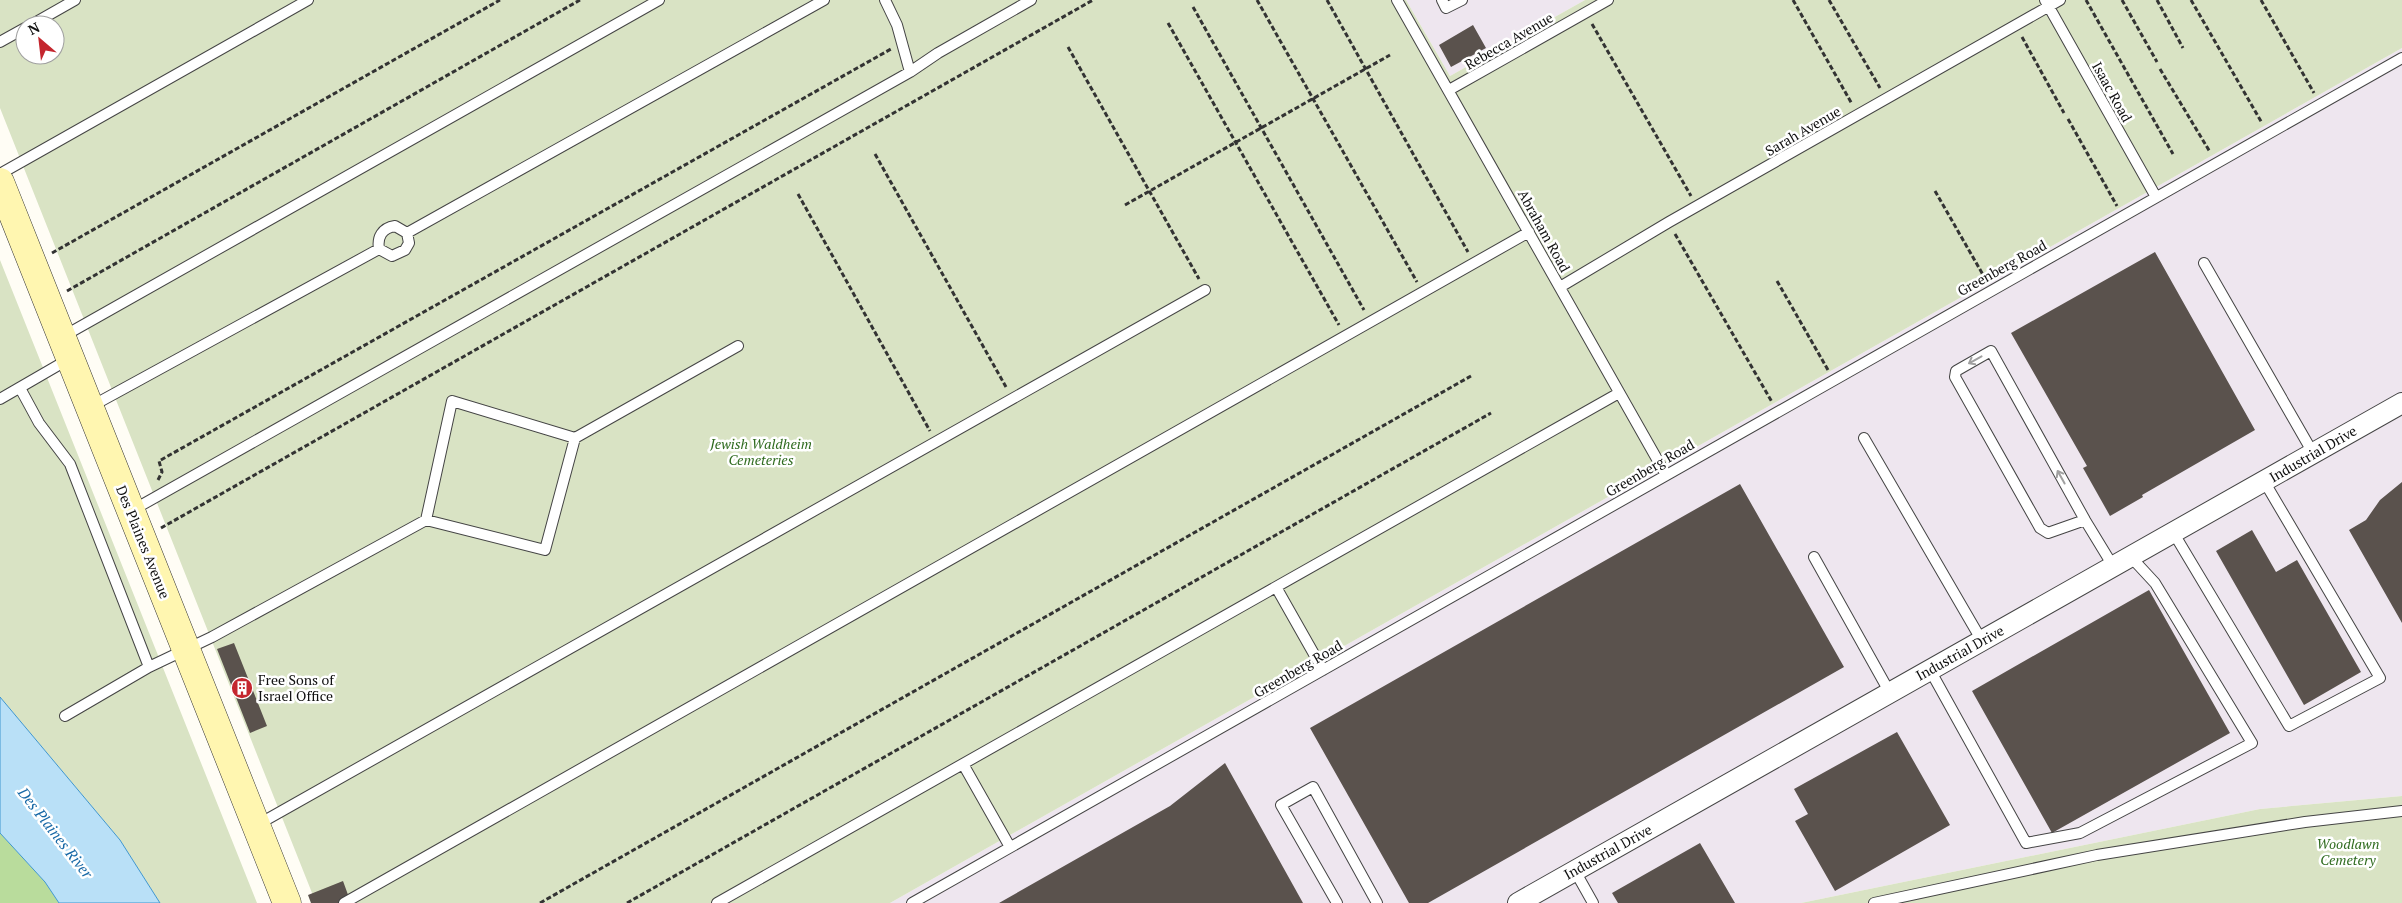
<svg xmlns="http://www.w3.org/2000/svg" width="2402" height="903" font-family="'PT Serif',serif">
<rect width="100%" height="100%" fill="#fffdf5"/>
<!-- industrial -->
<path fill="#eee6ef" d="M1406 0H1585L1450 76Z
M2402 48V796L2260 809 1801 903H890Z"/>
<!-- forest -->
<path fill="#b9dc9c" d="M0 833 45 882 59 903H0Z"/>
<!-- cemetery -->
<path fill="#d9e3c4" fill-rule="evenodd" d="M0 0H1406L1450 76 1585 0H2402V48L890 903H316L0 108ZM25 25H55V55H25Z
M0 260 257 903H160L120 840 0 697Z
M2402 796V903H1801L2260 809Z"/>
<!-- water -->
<path fill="#b9e0f7" stroke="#3f96cf" d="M0 697 120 840 160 903H59L45 882 0 833Z"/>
<!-- building -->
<path fill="#5a524d" d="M1473 25 1486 48 1451 67 1439 45Z
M2155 252 2255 430 2142 495 2143 497 2110 516 2083 468 2087 466 2011 333Z
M2402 482V623L2349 530 2366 520 2380 500Z
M1740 484 1844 667 1428 903H1409L1310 728Z
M2252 530 2276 572 2297 560 2361 672 2304 705 2216 551Z
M2149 590 2230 733 2052 833 1972 691Z
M234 643 267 726 250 733 217 649Z
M1897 732 1950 825 1835 891 1795 821 1808 814 1794 789Z
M1225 763 1303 903H999L1170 806Z
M1700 843 1735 903H1618L1612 893Z
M343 881 351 903H311L308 895Z"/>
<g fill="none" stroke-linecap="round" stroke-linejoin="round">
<!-- lane casing -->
<g stroke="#444" stroke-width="12">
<path id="lane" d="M885 0 897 25 910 72
M1397 0 1666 475
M1442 0 1446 8 1462 0
M2045 0 2156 197
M31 25 75 0
M0 42 25 28
M1449 90 1608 0
M0 174 308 0
M379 249C377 237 382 228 395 226L407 233
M2204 263 2313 453
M1560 287 1669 222 2060 0
M62 337 659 0
M20 388 39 423 70 464 149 667
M0 399 69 359
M90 407 379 249 392 256 405 250 409 243 407 233 824 0
M1864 438 1982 641
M131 511 910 72 938 53 1031 0
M426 520 452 401 575 438
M2085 520 2048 533 2040 528 1955 377 1956 371 1991 351 2085 520 2113 566
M2173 532 2289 726 2380 678 2264 481
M1814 557 1890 693
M1276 587 1323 670
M1930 670 2026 843 2080 833 2252 743 2155 583 2130 556
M65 716 149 667 212 637 426 520 545 550 575 438 738 346
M963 764 1010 847
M257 825 1205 290
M1575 871 1593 903
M344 903 1529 232
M717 903 1619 393
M912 903 2402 58
M1337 903 1281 805 1313 787 1377 903
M1874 903 2097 855 2305 822 2402 811"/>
</g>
<!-- street casing -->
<g stroke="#444" stroke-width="22">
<path id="street" d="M1518 903 2402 403"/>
</g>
<!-- secondary casing -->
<g stroke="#333" stroke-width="29">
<path id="secondary" d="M0 182 287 903"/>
</g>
<!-- path -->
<path stroke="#333" stroke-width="3" stroke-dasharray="5 2.5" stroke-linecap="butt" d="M1257 0 1417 282
M1327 0 1468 252
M1793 0 1852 104
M1829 0 1880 88
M2086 0 2173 154
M2122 0 2157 62
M2157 0 2183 48
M2191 0 2262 123
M2261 0 2314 93
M1193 7 1364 310
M1168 23 1339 325
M1592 24 1691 196
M2022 37 2064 113
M1068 47 1199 279
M2160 69 2210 152
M2068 119 2117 206
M875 154 1006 387
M1935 191 1986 280
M798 194 930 431
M1125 205 1390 55
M1675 234 1772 402
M52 253 500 0
M1777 281 1828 370
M67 291 580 0
M158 480 162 472 159 461 891 49
M161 528 1093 0
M540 903 1471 376
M627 903 1491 413"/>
<!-- lane -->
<use href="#lane" stroke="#fff" stroke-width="10"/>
<!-- street -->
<use href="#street" stroke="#fff" stroke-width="20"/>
<!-- secondary -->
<use href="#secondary" stroke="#fff6b0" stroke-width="28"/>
</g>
<!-- one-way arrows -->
<defs><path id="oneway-shaft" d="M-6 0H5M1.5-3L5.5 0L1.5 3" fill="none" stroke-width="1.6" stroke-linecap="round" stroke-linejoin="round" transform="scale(1.25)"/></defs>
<g stroke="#a0a0a0">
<use href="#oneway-shaft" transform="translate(1975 360) rotate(151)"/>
<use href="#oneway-shaft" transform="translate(2061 477) rotate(-119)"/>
</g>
<!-- icons -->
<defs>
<g id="building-disc" transform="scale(1.125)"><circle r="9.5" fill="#c4262e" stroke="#fff"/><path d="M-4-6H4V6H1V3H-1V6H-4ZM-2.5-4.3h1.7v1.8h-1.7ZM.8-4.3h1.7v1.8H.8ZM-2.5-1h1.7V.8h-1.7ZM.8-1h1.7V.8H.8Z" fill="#fff"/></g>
</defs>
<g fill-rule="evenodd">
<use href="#building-disc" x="242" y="688"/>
</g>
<g text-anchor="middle" stroke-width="5" stroke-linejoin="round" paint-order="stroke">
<!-- street labels -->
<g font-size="14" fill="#111" stroke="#fff">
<text transform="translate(1509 41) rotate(-30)" y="5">Rebecca Avenue</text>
<text transform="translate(2112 92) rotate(61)" y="5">Isaac Road</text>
<text transform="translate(1803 131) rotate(-30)" y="5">Sarah Avenue</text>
<text transform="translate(1544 231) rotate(61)" y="5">Abraham Road</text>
<text transform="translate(2002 268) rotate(-29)" y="5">Greenberg Road</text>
<text transform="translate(2313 454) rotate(-30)" y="5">Industrial Drive</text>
<text transform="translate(1650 468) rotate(-30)" y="5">Greenberg Road</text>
<text transform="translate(143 542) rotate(68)" y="5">Des Plaines Avenue</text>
<text transform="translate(1960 653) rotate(-29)" y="5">Industrial Drive</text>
<text transform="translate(1298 669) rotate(-30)" y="5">Greenberg Road</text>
<text transform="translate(1608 852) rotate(-29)" y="5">Industrial Drive</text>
</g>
<!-- park labels -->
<g font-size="14" font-style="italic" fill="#2f6b1f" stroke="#fff">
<text x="761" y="449">Jewish Waldheim<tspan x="761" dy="16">Cemeteries</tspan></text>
<text x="2348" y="849">Woodlawn<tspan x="2348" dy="16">Cemetery</tspan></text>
</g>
<!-- poi labels -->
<g font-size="14" fill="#111" stroke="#fff" text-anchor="start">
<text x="258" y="685">Free Sons of<tspan x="258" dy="16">Israel Office</tspan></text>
</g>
<!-- water labels -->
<g font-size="15" font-style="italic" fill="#1768a6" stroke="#fff">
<text transform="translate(55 833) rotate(52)" y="5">Des Plaines River</text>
</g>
</g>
<!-- north arrow -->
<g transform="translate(40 40) rotate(332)"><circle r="24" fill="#ffffff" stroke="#a0a0a0"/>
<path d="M0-4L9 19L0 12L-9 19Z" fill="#c4262e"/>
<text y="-8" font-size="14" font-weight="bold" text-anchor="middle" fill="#111111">N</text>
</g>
</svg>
